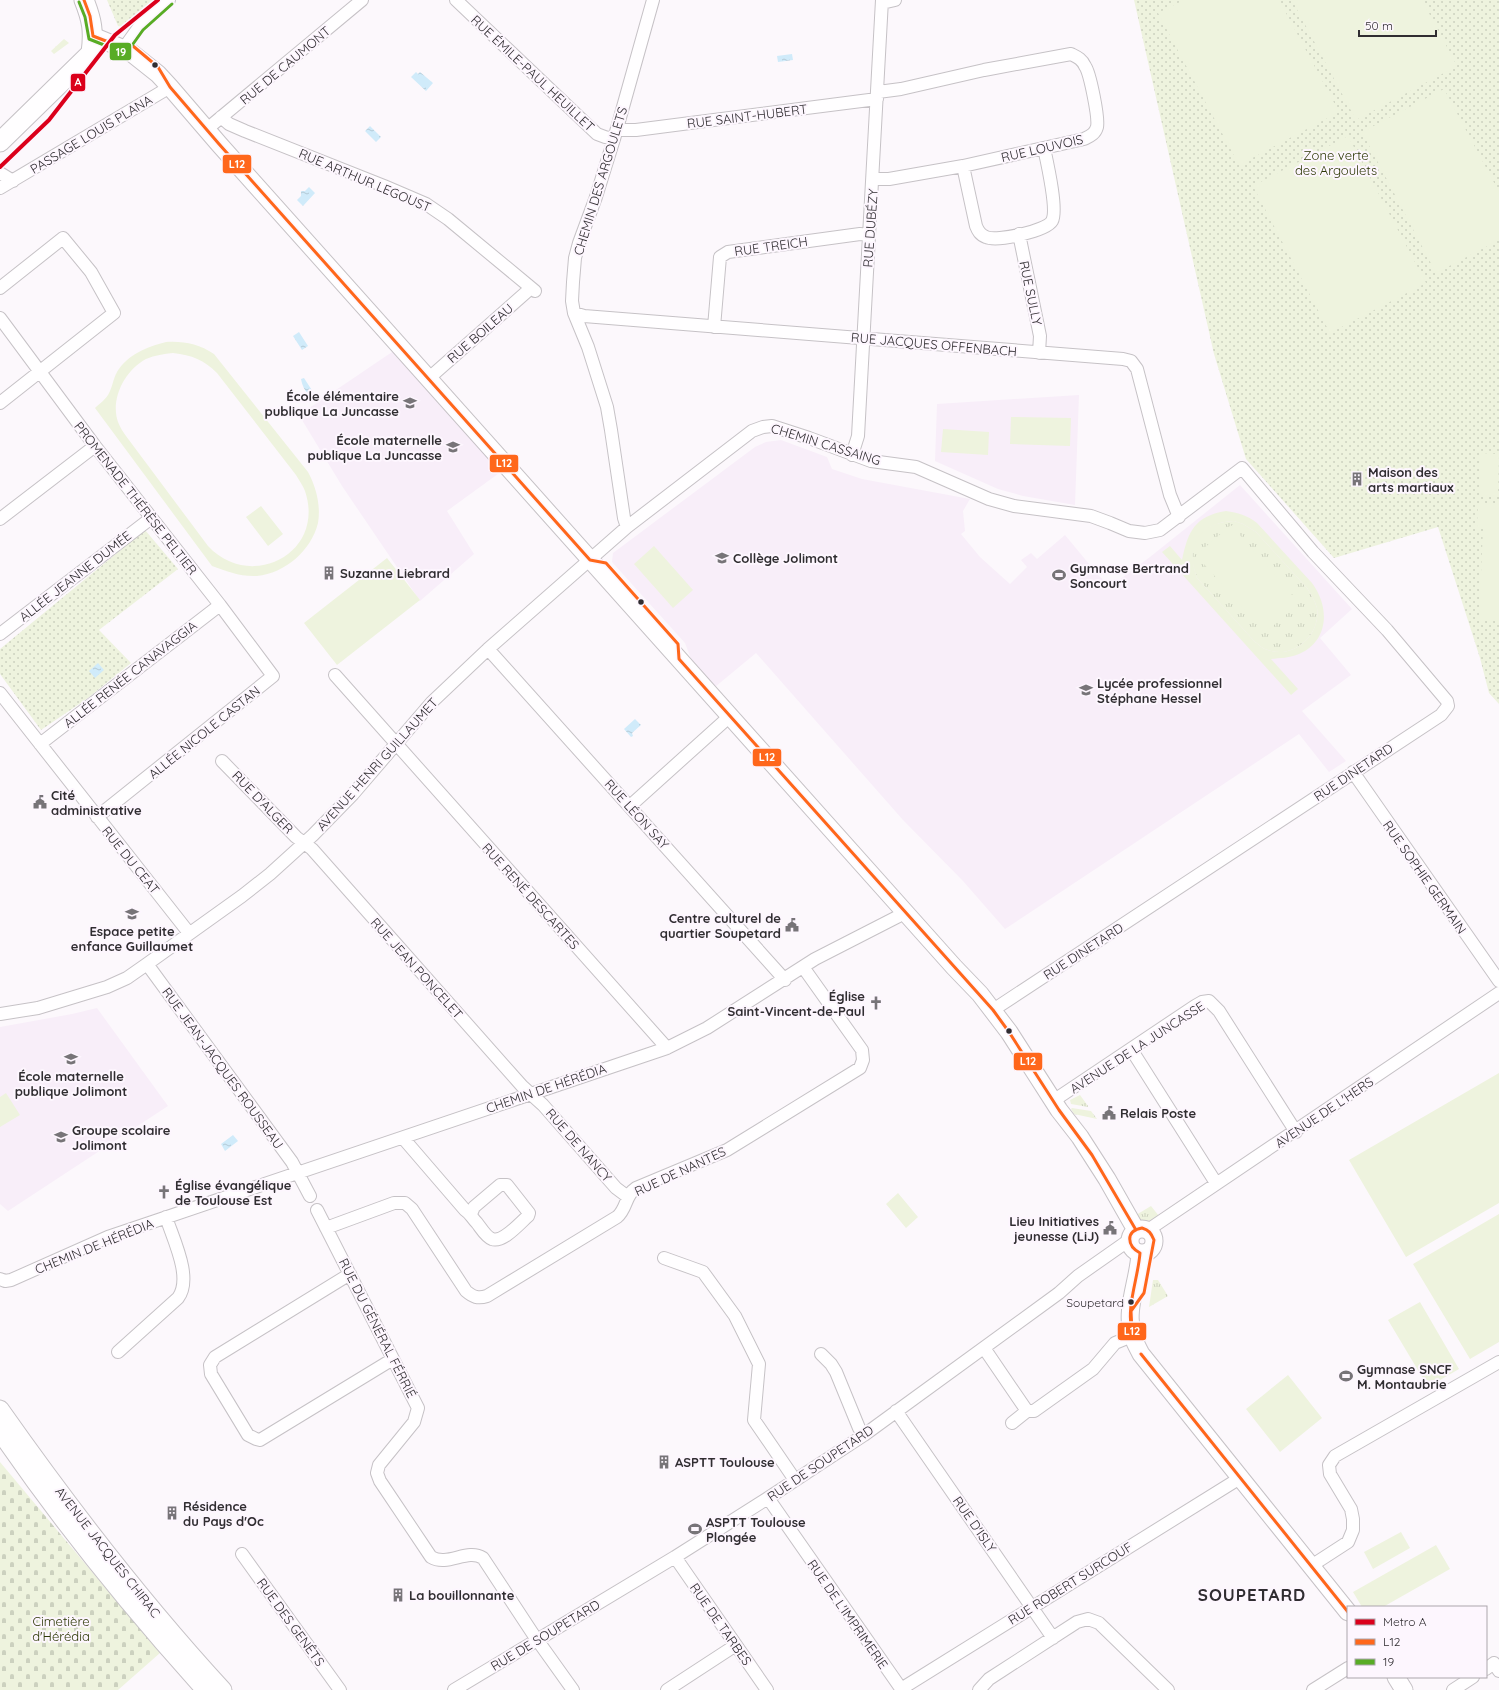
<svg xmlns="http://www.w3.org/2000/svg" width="1499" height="1690" font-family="Quicksand,sans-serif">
<defs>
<pattern id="grass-tufts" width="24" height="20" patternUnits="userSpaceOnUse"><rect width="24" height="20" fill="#eef3de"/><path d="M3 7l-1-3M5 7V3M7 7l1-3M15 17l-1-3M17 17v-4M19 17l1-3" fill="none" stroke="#ccd1bf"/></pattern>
<pattern id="cemetery-stones" width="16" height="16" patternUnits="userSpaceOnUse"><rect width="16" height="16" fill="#eef3de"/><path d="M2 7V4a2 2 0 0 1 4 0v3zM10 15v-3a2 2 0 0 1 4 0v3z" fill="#ccd1bf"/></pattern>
<pattern id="park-dots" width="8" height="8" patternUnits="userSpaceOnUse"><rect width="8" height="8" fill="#eef3de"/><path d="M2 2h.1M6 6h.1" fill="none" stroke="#ccd1bf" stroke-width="1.8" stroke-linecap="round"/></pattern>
<pattern id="water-ripples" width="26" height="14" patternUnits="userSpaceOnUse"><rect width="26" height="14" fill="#d0ebfa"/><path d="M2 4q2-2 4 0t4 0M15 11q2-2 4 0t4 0" fill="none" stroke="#b3cad7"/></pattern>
</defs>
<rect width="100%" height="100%" fill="#fcf8fc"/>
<!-- built -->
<path fill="#f8eef9" d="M395 350 502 471 447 511 474 554 420 601 342 486 299 415Z
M1079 395 1075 505 1023 496 998 489 935 461 937 404Z
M781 440 827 457 832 469 862 479 970 499 963 511 965 531 961 534 980 557 1010 584 1027 567 1021 560 1031 553 1037 559 1065 535 1099 576 1111 586 1150 557 1240 485 1352 609 1320 638 1351 675 1302 711 1346 761 1329 772 1299 734 1005 929 963 881 903 820 756 653 715 687 691 659 685 643 612 562 613 553 755 447 766 442Z
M97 1008 168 1106 8 1211 0 1204V1027L72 1014Z"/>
<!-- grass -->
<path fill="url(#grass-tufts)" d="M64 39 69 43 54 54 51 51Z
M1234 521 1243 524 1256 532 1307 588C1311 594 1315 601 1317 608 1321 636 1292 661 1265 649 1262 648 1258 644 1255 642L1197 578C1184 544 1198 523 1234 521Z
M1080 1095 1088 1106V1107L1071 1104 1070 1100Z
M1072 1108 1091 1111 1097 1119 1074 1114 1071 1109Z
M1151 1206 1159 1216C1151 1221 1142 1224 1136 1215Z
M1153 1280H1158L1168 1296 1149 1307Z"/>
<!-- cemetery -->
<path fill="url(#cemetery-stones)" d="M0 1462 160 1653 118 1690H0Z"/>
<!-- park -->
<path fill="url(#park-dots)" d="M107 0H158L125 28 118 26Z
M1134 0H1499V704L1489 693 1480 658 1438 527 1334 558 1246 459 1214 354Z
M145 530 178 569 99 630 131 663 88 698 41 730 0 674V649Z"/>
<!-- pitch -->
<path fill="#eef3de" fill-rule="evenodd" d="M1184 0H1279L1339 112 1239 165 1158 13Z
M1292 0H1422L1457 66 1356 120Z
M1444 89 1499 192V240L1436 273 1362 132Z
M1348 136 1426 283 1330 333 1253 186Z
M166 342C184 341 199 344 214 354L308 472C316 487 321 505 318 523 311 551 285 573 257 576 241 577 226 571 212 566L95 408C99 404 105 400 108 395 112 389 113 379 117 372 128 354 147 347 166 342ZM173 353C192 355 204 360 217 373L296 475C299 480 303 486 305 491 326 553 251 592 208 546L126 436C123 432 120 427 118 422 110 399 125 370 146 359 155 355 164 354 173 353Z
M1011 417 1071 418 1070 446 1010 444Z
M943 429 989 432 988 455 941 452Z
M1480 453 1499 454 1498 496 1479 495Z
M1478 504H1499V621L1479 620 1483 528H1477Z
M261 506 283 534 268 546 246 517Z
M1226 511C1238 513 1247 515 1257 523L1312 583C1330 607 1329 641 1299 654 1290 658 1280 658 1271 659L1298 689 1291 695 1162 552 1170 546 1182 560C1188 531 1195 516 1226 511ZM1234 521 1243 524 1256 532 1307 588C1311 594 1315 601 1317 608 1321 636 1292 661 1265 649 1262 648 1258 644 1255 642L1197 578C1185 545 1199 523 1234 521Z
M1231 525 1299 603 1265 633 1196 555Z
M654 546 693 590 673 608 634 564Z
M387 558 420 600 337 665 304 623Z
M1499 1073V1203L1406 1257 1349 1160Z
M6 1093 20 1115 0 1127V1097Z
M898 1193 918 1217 906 1228 886 1204Z
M1499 1214V1342L1470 1359 1413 1264Z
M1420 1302 1459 1369 1428 1387 1388 1320Z
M1288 1375 1322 1418 1280 1452 1246 1409Z
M1401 1532 1410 1548 1373 1569 1364 1552Z
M1436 1545 1450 1569 1383 1607H1362L1353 1592Z"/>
<!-- water -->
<path fill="url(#water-ripples)" d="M792 54 793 60 778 62 777 56Z
M416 72 418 74 420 72 433 83 426 91 411 77Z
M370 126 381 137 376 142 365 131Z
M309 187 315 193 303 206 297 200 301 196V191H305Z
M299 332 308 346 302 350 293 336Z
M304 378 315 395 313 397C305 392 303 388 301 379Z
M98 663 104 670 95 678 89 671Z
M635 719 641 725 632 733 633 736 631 737 624 729Z
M233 1135 238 1141 225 1151 221 1144Z"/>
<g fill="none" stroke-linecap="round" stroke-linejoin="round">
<!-- street casing -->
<g stroke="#c6c2c6" stroke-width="14">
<path id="street" d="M456 0 597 134 605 137 614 139
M882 3 895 0
M124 48 139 27 169 0
M221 117 229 124 245 131 384 186 426 204 448 219 535 291
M207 129 362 0
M617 130H636L877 99
M963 166 976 226C978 231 980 235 986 237 997 242 1046 231 1052 221 1058 210 1047 162 1044 148
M0 173 13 181
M873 179H889L963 166 1084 139C1090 136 1095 134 1097 127 1099 118 1090 73 1085 66 1082 59 1077 57 1071 54L984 70 901 89 878 92
M0 188 170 87
M1019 234 1040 336 1039 353
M0 288 63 238 91 272 114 313 0 403
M574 313 584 316 1123 359 1131 361 1137 369 1170 495 1179 517
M0 318 95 446 220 605 273 676 97 817
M714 327 720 257 728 252 860 234 869 235
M428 379 531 288
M852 455 858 436 882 0
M0 519 95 446
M627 527 624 518 611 430 607 407 588 347 574 313 572 301 573 282 575 258 579 243 596 197 614 139 653 0
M0 634 150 519
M488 649 785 980
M335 675 667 1048
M0 693 189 933
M40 744 220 605
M222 761 296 837 312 849 522 1086 543 1105 616 1188 628 1197
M1353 772 1499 981
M630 806 730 716
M147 964 292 1162 310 1196
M0 1014 38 1008 107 987 127 978 147 964 242 896 270 874 313 835 353 794 432 702 488 649 627 527 752 431 763 427 772 426 809 438 871 461 916 467 989 499 1014 506 1091 516 1110 523 1129 531 1145 533 1160 530 1242 468 1313 552 1387 630 1447 701 1448 706 1441 715 993 1010
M1131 1049 1216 1183
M1053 1101 1195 1006 1202 1002 1209 1001 1219 1011 1296 1132
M403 1138 465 1210C471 1214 472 1218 477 1223 481 1228 486 1237 492 1239 503 1243 520 1223 528 1216L529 1213 507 1185H500L474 1207 471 1214
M317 1210 418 1408 414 1422 379 1465 377 1473 380 1481 431 1557C448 1567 467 1548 483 1558L533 1634 573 1690
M326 1228 394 1203H405L412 1209 466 1291C473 1297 478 1299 487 1296L617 1217C627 1209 625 1195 636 1188L727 1150 860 1068 863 1060 862 1050 803 967
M1148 1230 1499 993
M664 1258 703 1272 735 1316 759 1364 754 1420 795 1480
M350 1274 215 1357 210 1365 211 1374 248 1435 256 1439 260 1440 393 1359
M0 1279 5 1281 11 1280 108 1237 667 1048 707 1028 815 959 897 917 904 912
M984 1348 1027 1411
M118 1352 178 1298C193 1278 173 1239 166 1217
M821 1354 831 1364 836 1372 859 1428 864 1435
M896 1411 1053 1638
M1012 1423 1027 1411H1034L1093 1369 1115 1343 1132 1336
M768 1498 902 1690
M242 1554 340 1690
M675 1557 767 1690
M1311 1566 1348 1542 1353 1530V1519L1351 1509 1330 1474 1329 1465 1335 1456 1499 1362
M1486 1669 1494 1663 1499 1671
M901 1689 1240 1478
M454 1690 675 1557 768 1498 864 1435 1059 1293 1078 1276 1125 1243 1130 1242
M667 1690 736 1645
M979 1690 989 1679 1077 1622 1088 1619 1099 1623 1168 1690
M1313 1690 1348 1668
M1453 1690 1473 1677"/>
</g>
<!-- secondary casing -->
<g stroke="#c6c2c6" stroke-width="19">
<path id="secondary" d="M93 36 129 51 158 74 170 87 219 144 954 967 980 994 1009 1032 1059 1110 1080 1137 1107 1179 1136 1230
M1130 1241a12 12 0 1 1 24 0a12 12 0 1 1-24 0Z
M1140 1253C1139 1280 1124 1310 1133 1337 1135 1343 1138 1348 1141 1354L1348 1612
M0 1409C69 1507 142 1602 223 1690
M0 1432C62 1523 131 1608 205 1690
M1396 1677 1404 1690"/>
</g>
<!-- primary casing -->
<g stroke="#c6c2c6" stroke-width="21">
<path id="primary" d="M0 142 91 53C94 31 92 20 84 0"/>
</g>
<!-- street -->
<use href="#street" stroke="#fffeff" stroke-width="12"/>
<!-- secondary -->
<use href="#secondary" stroke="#fffeff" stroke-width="17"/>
<!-- primary -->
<use href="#primary" stroke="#fffeff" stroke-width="19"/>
<!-- bus-1 casing -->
<g stroke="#fdf6fe" stroke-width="6">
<path id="bus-1" d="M84 0 90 16 93 36
M93 36 124 48 133 46 158 67 170 87 219 144 590 560 606 563 678 644 679 659 993 1010 1009 1032 1059 1110 1092 1155 1136 1230
M1142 1228C1149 1230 1151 1233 1154 1240L1144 1293 1131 1311 1132 1332C1126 1306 1138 1279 1140 1253 1127 1246 1125 1231 1142 1228Z
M1141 1354 1348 1612"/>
</g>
<!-- bus-2 casing -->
<g stroke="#fdf6fe" stroke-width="6">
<path id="bus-2" d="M79 2 85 17 89 39 124 53 128 51 143 30 172 4"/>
</g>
<!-- bus-1 -->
<use href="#bus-1" stroke="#ff671b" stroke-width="3"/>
<!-- bus-2 -->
<use href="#bus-2" stroke="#58ac25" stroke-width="3"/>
<!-- metro-1 casing -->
<g stroke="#fdf6fe" stroke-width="7">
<path id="metro-1" d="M0 167 49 120 115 35 158 0"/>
</g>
<!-- metro-1 -->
<use href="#metro-1" stroke="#db001b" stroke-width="4"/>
</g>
<!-- icons -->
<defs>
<g id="school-bare" transform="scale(1.08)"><path d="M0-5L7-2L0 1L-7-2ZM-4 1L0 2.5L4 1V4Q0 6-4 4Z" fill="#777478" stroke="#fdf6fe" stroke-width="2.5" paint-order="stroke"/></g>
<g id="building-bare" transform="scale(1.08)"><path d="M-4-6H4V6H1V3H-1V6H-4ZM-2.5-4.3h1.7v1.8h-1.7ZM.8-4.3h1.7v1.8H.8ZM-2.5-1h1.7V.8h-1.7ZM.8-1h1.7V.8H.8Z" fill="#777478" stroke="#fdf6fe" stroke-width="2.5" paint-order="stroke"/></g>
<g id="stadium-bare" transform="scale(1.08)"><path d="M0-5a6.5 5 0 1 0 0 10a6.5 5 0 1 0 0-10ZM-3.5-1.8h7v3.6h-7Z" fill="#777478" stroke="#fdf6fe" stroke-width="2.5" paint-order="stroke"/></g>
<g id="civic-bare" transform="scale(1.08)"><path d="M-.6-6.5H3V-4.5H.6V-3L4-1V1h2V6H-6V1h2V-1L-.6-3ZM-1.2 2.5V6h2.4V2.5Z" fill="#777478" stroke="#fdf6fe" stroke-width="2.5" paint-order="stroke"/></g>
<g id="church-bare" transform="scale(1.08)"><path d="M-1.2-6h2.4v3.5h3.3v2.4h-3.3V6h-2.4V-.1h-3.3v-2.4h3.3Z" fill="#777478" stroke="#fdf6fe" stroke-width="2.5" paint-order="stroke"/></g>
</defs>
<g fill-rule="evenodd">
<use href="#school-bare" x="410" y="403"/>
<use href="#school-bare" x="453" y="447"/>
<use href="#building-bare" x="1357" y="479"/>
<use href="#school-bare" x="722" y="558"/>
<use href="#building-bare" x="329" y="573"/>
<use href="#stadium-bare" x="1059" y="575"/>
<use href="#school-bare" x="1086" y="690"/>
<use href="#civic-bare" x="40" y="802"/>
<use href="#school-bare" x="132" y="914"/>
<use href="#civic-bare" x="792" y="925"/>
<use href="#church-bare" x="876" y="1003"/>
<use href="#school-bare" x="71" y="1059"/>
<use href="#civic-bare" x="1109" y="1113"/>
<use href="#school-bare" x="61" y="1137"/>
<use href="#church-bare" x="164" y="1192"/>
<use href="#civic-bare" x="1110" y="1228"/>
<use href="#stadium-bare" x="1346" y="1376"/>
<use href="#building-bare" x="664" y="1462"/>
<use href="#building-bare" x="172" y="1513"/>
<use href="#stadium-bare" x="695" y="1529"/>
<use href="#building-bare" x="398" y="1595"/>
</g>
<!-- markers -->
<g fill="#302d31" stroke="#fdf6fe" stroke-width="1.5">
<circle cx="155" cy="65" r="3.5"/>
<circle cx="641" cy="602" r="3.5"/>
<circle cx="1009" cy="1031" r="3.5"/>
<circle cx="1131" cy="1302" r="3.5"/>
</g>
<g text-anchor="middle" stroke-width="4" stroke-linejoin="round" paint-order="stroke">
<!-- bus labels -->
<g font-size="12" fill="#302d31" stroke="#fdf6fe" text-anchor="end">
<text x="1124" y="1307">Soupetard</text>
</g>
<!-- street labels -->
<g font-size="13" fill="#302d31" stroke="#fdf6fe">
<text transform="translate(285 65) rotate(-40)" y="5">RUE DE CAUMONT</text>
<text transform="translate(533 73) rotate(43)" y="5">RUE ÉMILE-PAUL HEUILLET</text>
<text transform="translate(747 116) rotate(-7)" y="5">RUE SAINT-HUBERT</text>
<text transform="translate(91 134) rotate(-31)" y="5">PASSAGE LOUIS PLANA</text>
<text transform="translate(1042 148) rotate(-13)" y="5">RUE LOUVOIS</text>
<text transform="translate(365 180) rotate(23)" y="5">RUE ARTHUR LEGOUST</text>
<text transform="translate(600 181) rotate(-73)" y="5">CHEMIN DES ARGOULETS</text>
<text transform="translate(870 228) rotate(-86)" y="5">RUE DUBÉZY</text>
<text transform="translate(771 246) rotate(-8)" y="5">RUE TREICH</text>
<text transform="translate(1031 293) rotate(78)" y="5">RUE SULLY</text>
<text transform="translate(480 333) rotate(-41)" y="5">RUE BOILEAU</text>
<text transform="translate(934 344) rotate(5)" y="5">RUE JACQUES OFFENBACH</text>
<text transform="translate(826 444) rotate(17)" y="5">CHEMIN CASSAING</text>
<text transform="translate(136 498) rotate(52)" y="5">PROMENADE THÉRÈSE PELTIER</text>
<text transform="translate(75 576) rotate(-38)" y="5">ALLÉE JEANNE DUMÉE</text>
<text transform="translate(130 674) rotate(-38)" y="5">ALLÉE RENÉE CANAVAGGIA</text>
<text transform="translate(204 732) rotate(-39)" y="5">ALLÉE NICOLE CASTAN</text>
<text transform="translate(377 764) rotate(-48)" y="5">AVENUE HENRI GUILLAUMET</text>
<text transform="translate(1353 772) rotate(-34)" y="5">RUE DINETARD</text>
<text transform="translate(263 802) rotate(46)" y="5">RUE D'ALGER</text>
<text transform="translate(637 814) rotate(48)" y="5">RUE LÉON SAY</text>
<text transform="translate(131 860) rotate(51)" y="5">RUE DU CEAT</text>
<text transform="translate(1425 877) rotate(55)" y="5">RUE SOPHIE GERMAIN</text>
<text transform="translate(531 896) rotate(48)" y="5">RUE RENÉ DESCARTES</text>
<text transform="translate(1083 951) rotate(-33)" y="5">RUE DINETARD</text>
<text transform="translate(417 968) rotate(48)" y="5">RUE JEAN PONCELET</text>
<text transform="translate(1137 1047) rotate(-33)" y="5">AVENUE DE LA JUNCASSE</text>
<text transform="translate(223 1068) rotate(54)" y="5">RUE JEAN-JACQUES ROUSSEAU</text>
<text transform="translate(546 1088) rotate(-19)" y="5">CHEMIN DE HÉRÉDIA</text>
<text transform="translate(1324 1112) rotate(-34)" y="5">AVENUE DE L'HERS</text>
<text transform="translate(579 1145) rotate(49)" y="5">RUE DE NANCY</text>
<text transform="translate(680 1171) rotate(-25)" y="5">RUE DE NANTES</text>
<text transform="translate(94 1246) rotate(-22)" y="5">CHEMIN DE HÉRÉDIA</text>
<text transform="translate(378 1328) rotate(63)" y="5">RUE DU GÉNÉRAL FÉRRIÉ</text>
<text transform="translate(820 1463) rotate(-34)" y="5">RUE DE SOUPETARD</text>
<text transform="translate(975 1524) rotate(55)" y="5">RUE D'ISLY</text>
<text transform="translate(108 1552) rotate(52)" y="5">AVENUE JACQUES CHIRAC</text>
<text transform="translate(1070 1583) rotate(-32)" y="5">RUE ROBERT SURCOUF</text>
<text transform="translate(848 1614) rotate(55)" y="5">RUE DE L'IMPRIMERIE</text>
<text transform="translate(291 1622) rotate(54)" y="5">RUE DES GENÊTS</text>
<text transform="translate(721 1624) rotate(55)" y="5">RUE DE TARBES</text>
<text transform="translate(545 1635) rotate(-31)" y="5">RUE DE SOUPETARD</text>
</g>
<!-- park labels -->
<g font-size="13" fill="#2c3804" stroke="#fdf6fe">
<text x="1336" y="160">Zone verte<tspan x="1336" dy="15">des Argoulets</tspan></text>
<text x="61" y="1626">Cimetière<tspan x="61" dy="15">d'Hérédia</tspan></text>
</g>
<!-- poi labels -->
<g font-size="13" font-weight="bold" fill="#302d31" stroke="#fdf6fe" text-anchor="start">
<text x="399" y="401" text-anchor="end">École élémentaire<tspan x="399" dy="15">publique La Juncasse</tspan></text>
<text x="442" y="445" text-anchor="end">École maternelle<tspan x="442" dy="15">publique La Juncasse</tspan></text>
<text x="1368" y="477">Maison des<tspan x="1368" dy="15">arts martiaux</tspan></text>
<text x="733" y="563">Collège Jolimont</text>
<text x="1070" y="573">Gymnase Bertrand<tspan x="1070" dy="15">Soncourt</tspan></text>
<text x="340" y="578">Suzanne Liebrard</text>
<text x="1097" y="688">Lycée professionnel<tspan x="1097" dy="15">Stéphane Hessel</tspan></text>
<text x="51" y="800">Cité<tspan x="51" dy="15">administrative</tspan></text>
<text x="781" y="923" text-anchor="end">Centre culturel de<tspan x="781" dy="15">quartier Soupetard</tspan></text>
<text x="132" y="936" text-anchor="middle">Espace petite<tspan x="132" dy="15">enfance Guillaumet</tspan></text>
<text x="865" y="1001" text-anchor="end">Église<tspan x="865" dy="15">Saint-Vincent-de-Paul</tspan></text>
<text x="71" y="1081" text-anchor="middle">École maternelle<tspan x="71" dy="15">publique Jolimont</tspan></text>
<text x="1120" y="1118">Relais Poste</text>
<text x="72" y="1135">Groupe scolaire<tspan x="72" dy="15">Jolimont</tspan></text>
<text x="175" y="1190">Église évangélique<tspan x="175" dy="15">de Toulouse Est</tspan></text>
<text x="1099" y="1226" text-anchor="end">Lieu Initiatives<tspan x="1099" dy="15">jeunesse (LiJ)</tspan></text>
<text x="1357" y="1374">Gymnase SNCF<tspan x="1357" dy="15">M. Montaubrie</tspan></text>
<text x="675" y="1467">ASPTT Toulouse</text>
<text x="183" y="1511">Résidence<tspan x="183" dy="15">du Pays d'Oc</tspan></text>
<text x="706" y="1527">ASPTT Toulouse<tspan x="706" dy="15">Plongée</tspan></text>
<text x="409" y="1600">La bouillonnante</text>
</g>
<!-- district labels -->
<g font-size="17" font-weight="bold" letter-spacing="1" fill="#302d31" stroke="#fdf6fe">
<text x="1252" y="1601">SOUPETARD</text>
</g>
</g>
<g stroke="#fdf6fe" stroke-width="1.5">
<rect x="109" y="42" width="23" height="19" rx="4" fill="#58ac25"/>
<rect x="70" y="73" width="16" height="19" rx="4" fill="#db001b"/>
<rect x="222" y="154" width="30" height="20" rx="4" fill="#ff671b"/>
<rect x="489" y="454" width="30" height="19" rx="4" fill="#ff671b"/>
<rect x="752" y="748" width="30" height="19" rx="4" fill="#ff671b"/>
<rect x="1013" y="1052" width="30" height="19" rx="4" fill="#ff671b"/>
<rect x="1117" y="1322" width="30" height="19" rx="4" fill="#ff671b"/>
</g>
<g font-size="11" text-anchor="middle" font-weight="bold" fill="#fff">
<text x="121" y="56">19</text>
<text x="78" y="86">A</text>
<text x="237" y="168">L12</text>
<text x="504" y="467">L12</text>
<text x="767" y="761">L12</text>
<text x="1028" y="1065">L12</text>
<text x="1132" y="1335">L12</text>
</g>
<!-- legend -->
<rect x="1347" y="1606" width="140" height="72" fill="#fdf6fe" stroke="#aba6ac"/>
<rect x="1355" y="1619" width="20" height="6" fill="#db001b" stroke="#aba6ac"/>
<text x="1383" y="1626" font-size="12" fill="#302d31">Metro A</text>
<rect x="1355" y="1639" width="20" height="6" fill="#ff671b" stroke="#aba6ac"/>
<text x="1383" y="1646" font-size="12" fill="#302d31">L12</text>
<rect x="1355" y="1659" width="20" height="6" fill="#58ac25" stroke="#aba6ac"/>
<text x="1383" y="1666" font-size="12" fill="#302d31">19</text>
<!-- scale -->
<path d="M1359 30v6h77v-6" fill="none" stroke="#302d31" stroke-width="2"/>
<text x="1365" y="30" font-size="12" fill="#302d31" stroke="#fdf6fe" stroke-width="3" paint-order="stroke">50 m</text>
</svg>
